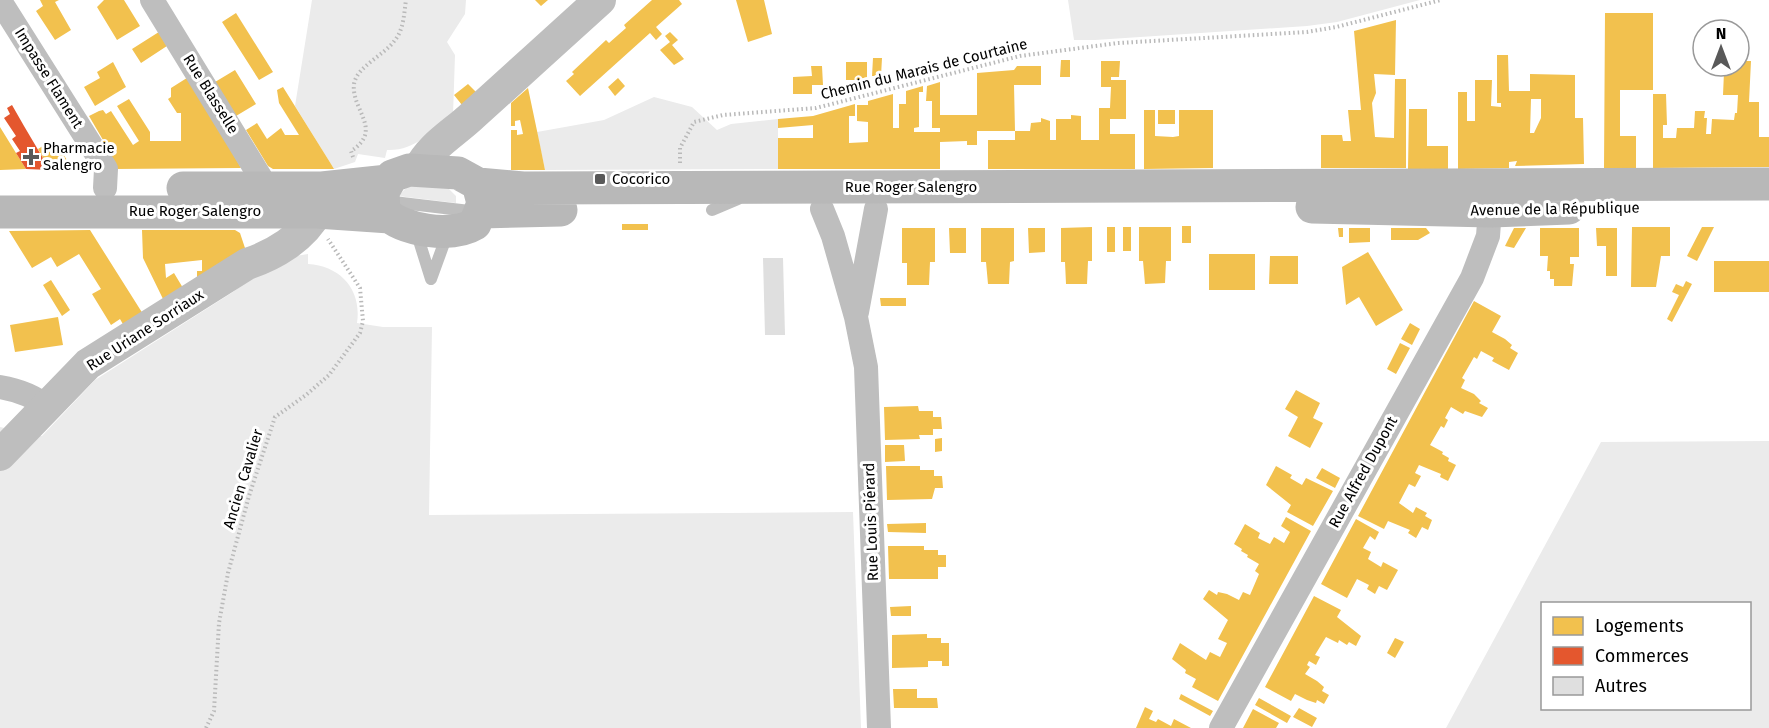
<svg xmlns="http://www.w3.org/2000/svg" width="1769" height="728" font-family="'Fira Sans',sans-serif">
<rect width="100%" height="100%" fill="#fff"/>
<!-- green -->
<path fill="#ebebeb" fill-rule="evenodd" d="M312 0H466L465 14 447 42 455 55 453 115C432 131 415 151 387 150L385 158 358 154 355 162 334 169 295 106Z
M1068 0H1420L1337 22 1307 26 1095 40H1074Z
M654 97 692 107 717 130 731 124 778 119V169L545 170 537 132 604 120Z
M409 185 447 187 456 196V203L398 196Z
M308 254V264C341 266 362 290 357 323L383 327H432L429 515 853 512 861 728H0V427L42 436 95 380 233 292 277 259Z
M1769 441V728H1446L1601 442ZM1542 604H1750V708H1542Z"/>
<!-- homes -->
<path fill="#f2c14e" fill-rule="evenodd" d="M40 0H59L55 2 71 30 55 40 36 11 43 6Z
M104 0H124L140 26 117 40 97 7Z
M535 0H548L541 6Z
M652 0H679L682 4 656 27 662 34 656 40 650 33 580 96 566 81 574 74 572 72 606 40 609 43 626 28 624 25Z
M736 0H764L772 34 748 42Z
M236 13 273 72 259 80 222 22Z
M1605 13H1653V90H1620V136H1636V168H1604Z
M1396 20 1395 75 1374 74 1376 93 1372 103 1375 137 1394 138 1395 79H1406V168H1321V135H1342L1343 141H1351L1348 110H1361L1354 31Z
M162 30 170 44 141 63 132 49Z
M670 32 678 40 672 45 684 59 674 65 660 50 670 42 665 36Z
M1497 55H1508L1509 91H1530V74L1575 75V118H1583L1584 164 1515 166 1517 161 1509 162V168L1458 169V92H1467V121H1475V80H1492L1491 106 1501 107V103H1497ZM1531 99H1541V118L1534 133H1530Z
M873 58H882L881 76H872Z
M1061 60H1070V77H1060Z
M1101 61H1120L1119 77H1111V80H1126V119H1110V134H1135V169H988V140H1015V131H1030L1031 123 1041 122V118L1050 121V140H1056V119H1071V115L1081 116V140H1099V108H1110L1111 87H1101Z
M1739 61H1751L1749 102H1759V137H1769V167L1653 168V94H1666L1667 125H1663V138H1676L1677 128H1694L1695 111H1705L1704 118H1707L1706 134H1711L1712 119 1734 120 1735 113H1737L1738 95H1723L1724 72H1730L1731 66H1739Z
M113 62 126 87 95 106 84 87 100 78 97 72Z
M846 62H867V80H846Z
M811 66H822L823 85H812V94H793V77L812 76Z
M1017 66H1041V85H1014L1015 131H977V145H967V141L940 142V169H778V138H813V125L778 128V119L813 116 855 104V116H849V143L868 142V122L857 121V105H868V101L893 94V128H899V104H906V91L923 86V92H919V127L914 128V132H940V128H932V101H926L927 86 940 82V115H977V73L1014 70Z
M235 70 256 104 236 116 215 82Z
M190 76 241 168 114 169 98 143 103 140 89 116 99 111 103 110 106 114 111 111 133 145 139 141 117 106 129 99 150 132V141H181V113H177L168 99 171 97V88Z
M618 78 625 86 615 96 608 87Z
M468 84 476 92 462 105 454 95Z
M283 87 331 164 334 169H273L268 166 246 130 257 123 267 139 281 128 285 135H299L279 103 277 90Z
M528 88 540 145 545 170H511V130H517V135L523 134 520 120 515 121V126H511V103Z
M1409 109H1427V146H1448V169H1408Z
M1144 110H1155V136L1173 137 1179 136V110H1213V168L1144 169Z
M1158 110H1175V124H1158Z
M0 127 16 153 26 169 0 170Z
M54 139 73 170H50L38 149Z
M622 224H648V230H622Z
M1182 226H1191V243H1182Z
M1092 227V261H1088L1087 284H1066L1065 262H1061V228Z
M1107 227H1115V252H1107Z
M1123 227H1131V251H1123Z
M1139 227H1171V261H1166L1165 283 1145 284 1143 261H1139Z
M1632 227H1670V256H1661L1656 287H1631Z
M1702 227H1714L1697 261 1687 256Z
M902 228H935V262H930L929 285H907V263H902Z
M949 228H966V253H950Z
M981 228H1014V261L1010 262 1009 284H988L986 262H981Z
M1028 228H1045V252L1029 253Z
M1338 228H1343V237H1339Z
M1349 228H1370V242L1349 243Z
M1391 228H1426L1430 233 1418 240H1391Z
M1514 228H1526L1514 248 1505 246Z
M1540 228H1579V257H1570V264H1574L1572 286H1554V279H1550V271H1547L1548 256H1540Z
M1596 228H1617V276H1606V246H1597Z
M90 230 143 314 124 326 120 319 111 325 92 294 101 289 79 254 57 267 51 257 32 268 9 231Z
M142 230H235L240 233 245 248 197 279V271H202V260L165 264 166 278 174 273 183 288 164 301 143 258Z
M1368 252 1403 310 1376 326 1359 297 1346 305 1342 267Z
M1209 254H1255V290H1209Z
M1270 256H1298V284H1269Z
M1714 261H1769V292H1714Z
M51 280 70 310 62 316 43 285Z
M1686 281 1692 284 1672 322 1667 319 1679 295 1672 292 1676 284 1683 287Z
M880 298H906V306H881Z
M1474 301 1501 316 1492 332 1505 339 1512 345 1510 348 1518 353 1509 370 1492 361 1494 358 1481 351 1477 359 1474 357 1462 378 1465 380 1461 388 1474 394 1481 401 1479 403 1488 408 1482 417 1465 411 1463 414 1451 407 1445 418 1448 420 1444 428 1441 426 1430 445 1443 452 1442 454 1449 458 1448 461 1456 465 1448 481 1440 477 1441 474 1419 465 1415 473 1421 476 1415 487 1409 484 1399 503 1413 513 1416 507 1427 513 1425 516 1432 520 1428 530 1422 527 1416 538 1408 533 1410 530 1388 521 1384 529 1358 516Z
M58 317 63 345 15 352 10 325Z
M1410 323 1420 329 1412 345 1401 339Z
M1400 343 1410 348 1396 374 1387 369Z
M1296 390 1320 403 1313 418 1323 423 1310 448 1288 436 1298 417 1285 409Z
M918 406 919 411H933V417H941L942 429H933V435H919L920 439 885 440 884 407Z
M942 438V451L935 452V439Z
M885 445H904L905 461 885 462Z
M886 466H920V470H934V476H942L943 488H935L932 499 887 500Z
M1276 466 1292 475 1290 478 1302 485 1306 478 1333 491 1313 526 1287 512 1291 505 1266 485Z
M1322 468 1340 478 1335 488 1316 478Z
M1286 517 1311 531 1218 701 1192 687 1196 679 1185 673 1186 670 1172 659 1180 643 1206 660 1210 652 1220 657 1227 643 1218 639 1228 620 1203 599 1209 590 1217 595 1218 592 1227 594 1239 600 1243 592 1250 595 1259 574 1255 571 1259 564 1247 557 1248 555 1241 551 1242 549 1234 544 1245 524 1260 533 1258 538 1270 544 1274 537 1284 543 1290 532 1281 526Z
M1356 519 1379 532 1375 540 1370 536 1363 548 1371 552 1368 559 1381 567 1383 562 1398 570 1387 590 1379 586 1375 594 1367 589 1369 585 1357 579 1347 598 1321 584Z
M926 523V533L888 532 887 524Z
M888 546H924V550H938V555H946V567H938V579H889Z
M1314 596 1341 610 1337 617 1361 636 1356 646 1349 642 1347 645 1339 640 1338 643 1326 637 1315 655 1320 657 1316 665 1309 661 1307 665 1310 667 1305 674 1317 681 1324 687 1322 691 1329 695 1324 704 1317 700 1316 703 1307 700 1295 694 1291 701 1265 687Z
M911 606V616H891L890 607Z
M927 634V638H941V643H949V666H942V661H928V667L892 668V635Z
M1395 638 1404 642 1395 658 1387 653Z
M893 689H917V698H937L938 708H894Z
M1181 694 1213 711 1210 716 1179 699Z
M1259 698 1291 716 1287 723 1255 705Z
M1145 707 1153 711 1149 719 1156 722 1158 719 1171 726 1174 719 1191 728H1136Z
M1299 708 1317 718 1312 727 1293 717Z
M1253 709 1279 723 1276 728H1243Z"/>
<!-- shops -->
<path fill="#e4572e" d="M12 105 24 126 50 170 26 169 16 153 20 151 12 139 16 136 4 118 10 114 7 108Z"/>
<!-- building -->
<path fill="#dfdfdf" d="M763 258H783L785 335H765Z"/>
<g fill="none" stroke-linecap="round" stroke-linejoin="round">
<!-- path -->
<path stroke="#b9b9b9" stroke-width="4" stroke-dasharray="1.5 3" stroke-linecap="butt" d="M353 157 351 151C384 130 351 110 354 84 357 66 385 55 395 40 404 29 404 13 406 0
M680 163V148L694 122 723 115 816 108 1020 56 1118 43 1307 32 1336 27 1441 0
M206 728 214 711 219 623 228 573 249 496 275 417 306 395 329 375 360 333 363 321 360 288 328 239"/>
<!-- service -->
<path stroke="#bebebe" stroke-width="12" d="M385 201 478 212
M712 210 738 199
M416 231 431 279
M431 279 447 235"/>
<!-- minor -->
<path stroke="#bebebe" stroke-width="24" d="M152 0 267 188
M0 1 106 169 105 188
M822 209 833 236 856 317 866 367 879 728
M857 312 876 209
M0 387C18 390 33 395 47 407
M1221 728 1472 278 1488 236 1491 196"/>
<!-- tertiary -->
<path stroke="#bebebe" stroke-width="32" d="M418 170C431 145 453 134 473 115 515 77 558 38 600 0
M0 455 88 364 247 264C274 255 303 238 317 212"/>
<!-- secondary -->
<path stroke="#b8b8b8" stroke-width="33" d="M409 170 458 173 478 184 483 203 475 224C452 238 403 231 384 212L383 192 392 176Z
M478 184 523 188 1769 184
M183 188H322L388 181
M1312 207 1491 211 1569 208
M0 212H317L390 217
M481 212 561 210"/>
</g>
<!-- markers -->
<g fill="#595959" stroke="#fff" stroke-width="2">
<path d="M28 148h6v6h6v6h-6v6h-6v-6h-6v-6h6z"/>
<rect x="594" y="173" width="12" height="12" rx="3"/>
</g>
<g text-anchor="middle" stroke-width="6" stroke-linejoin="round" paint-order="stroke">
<!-- street labels -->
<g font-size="15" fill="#000" stroke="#fff">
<text transform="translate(924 69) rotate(-14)" y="5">Chemin du Marais de Courtaine</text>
<text transform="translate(49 78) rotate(58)" y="5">Impasse Flament</text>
<text transform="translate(211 94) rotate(58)" y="5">Rue Blasselle</text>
<text x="911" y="192">Rue Roger Salengro</text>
<text transform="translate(1555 209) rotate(-1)" y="5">Avenue de la République</text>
<text x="195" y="216">Rue Roger Salengro</text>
<text transform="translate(145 330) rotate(-33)" y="5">Rue Uriane Sorriaux</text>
<text transform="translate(1363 472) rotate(-61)" y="5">Rue Alfred Dupont</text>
<text transform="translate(243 479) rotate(-73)" y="5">Ancien Cavalier</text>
<text transform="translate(871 522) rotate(-92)" y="5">Rue Louis Piérard</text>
</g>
<!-- poi labels -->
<g font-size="15" fill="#000" stroke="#fff" text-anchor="start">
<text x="43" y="153">Pharmacie<tspan x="43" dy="17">Salengro</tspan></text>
<text x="612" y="184">Cocorico</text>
</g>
</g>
<!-- legend -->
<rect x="1541" y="602" width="210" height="108" fill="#ffffff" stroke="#999999" stroke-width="1.5"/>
<rect x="1553" y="617" width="30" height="18" fill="#f2c14e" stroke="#999999" stroke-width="1.5"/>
<text x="1595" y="632" font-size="18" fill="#000000">Logements</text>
<rect x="1553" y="647" width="30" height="18" fill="#e4572e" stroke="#999999" stroke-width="1.5"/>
<text x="1595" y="662" font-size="18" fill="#000000">Commerces</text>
<rect x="1553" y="677" width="30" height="18" fill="#dfdfdf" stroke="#999999" stroke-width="1.5"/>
<text x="1595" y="692" font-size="18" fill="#000000">Autres</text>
<!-- north arrow -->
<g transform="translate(1721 48)"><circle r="28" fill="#ffffff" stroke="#999999" stroke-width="1.5"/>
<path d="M0-4.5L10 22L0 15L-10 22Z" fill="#595959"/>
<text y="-9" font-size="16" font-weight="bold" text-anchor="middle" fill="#000000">N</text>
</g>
</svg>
